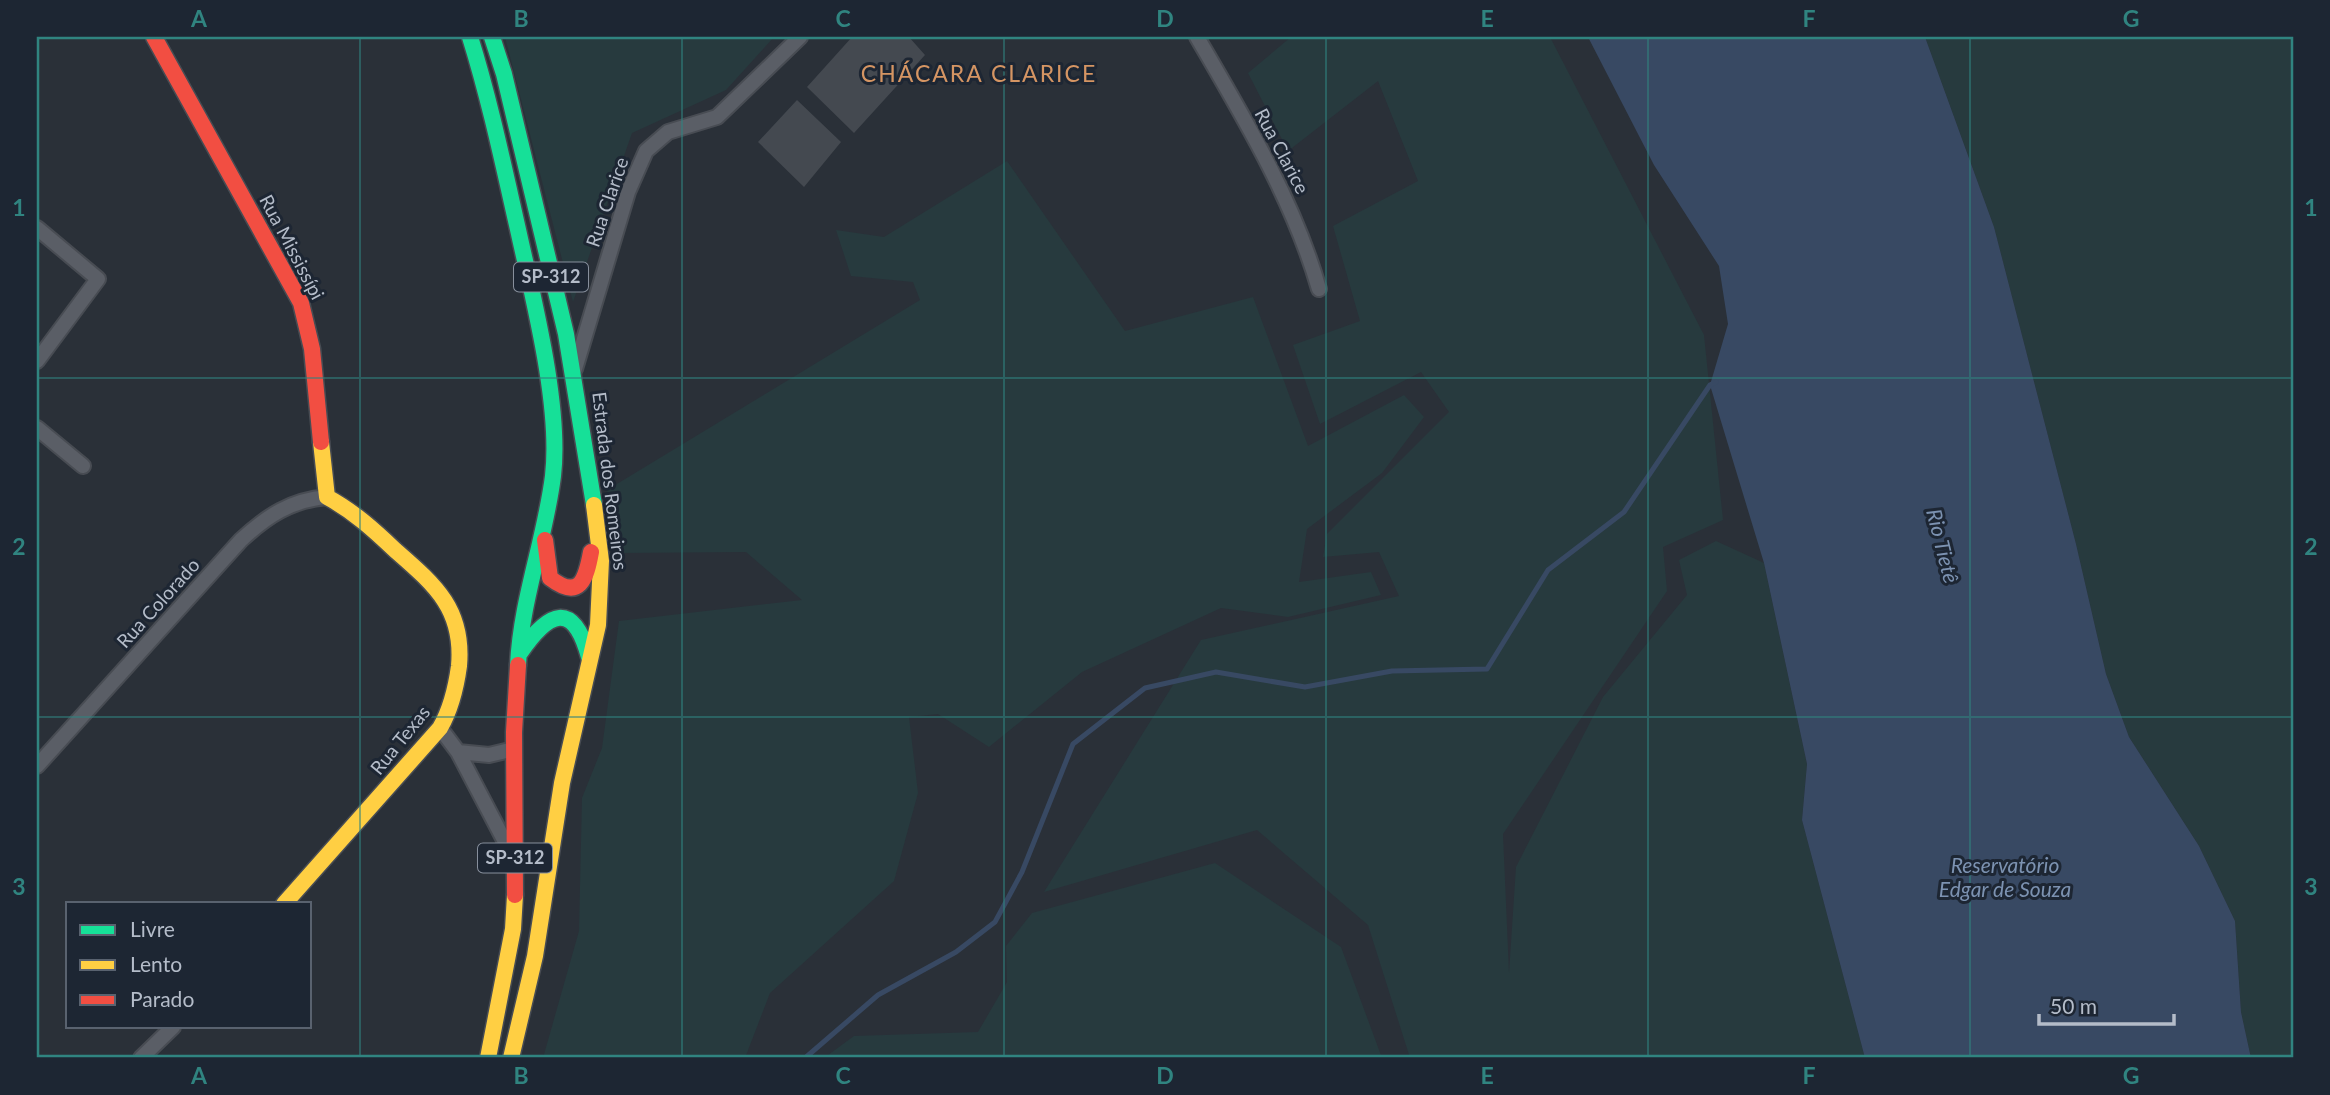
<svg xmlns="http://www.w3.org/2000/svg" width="2330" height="1095" font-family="Lato,sans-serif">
<rect width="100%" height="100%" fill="#2a3038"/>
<!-- green -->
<path fill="#273a3e" d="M505 37H774L726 90 632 133 573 302Z
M1291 37H1550L1704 335 1723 520 1663 547 1667 591 1503 834 1509 973 1516 867 1603 697 1687 595 1679 560 1716 541 1764 563 1807 764 1802 820 1865 1058H1410L1368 925 1257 830 1044 892 1201 640 1399 596 1379 552 1323 557 1327 534 1449 412 1421 372 1320 424 1293 345 1360 321 1333 226 1418 181 1378 81 1288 151 1248 73Z
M1925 37H2293V1058H2251L2241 1012 2235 921 2199 846 2129 737 2106 674 2076 544 1994 227Z
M1007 161 1125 331 1253 297 1308 446 1404 395 1424 417 1382 473 1307 529 1299 582 1371 572 1381 595 1288 617 1221 608 1082 672 989 747 938 714 909 717 918 793 894 881 770 993 745 1058H543L579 931 582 798 602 748 619 621 802 600 746 552 618 553 607 490 920 300 913 282 851 276 836 230 884 237Z
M1215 863 1341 947 1382 1058H824L854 1036 978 1032 1007 982 1006 946 1032 913Z"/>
<!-- water -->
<path fill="#384963" d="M1588 37H1925L1994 227 2076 544 2106 674 2129 737 2199 846 2235 921 2241 1012 2251 1058H1865L1802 820 1807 764 1764 563 1710 385 1728 324 1719 266 1654 165Z"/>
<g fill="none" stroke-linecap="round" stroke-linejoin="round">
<!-- stream -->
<path stroke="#384963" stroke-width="5" d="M805 1058 878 995 956 952 995 922 1022 872 1073 744 1145 688 1216 672 1305 687 1392 671 1487 669 1548 570 1624 512 1710 385 1716 382"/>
</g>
<!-- building -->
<path fill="#444950" d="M852 37H909L925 55 854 133 807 87Z
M797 100 841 142 804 187 758 142Z"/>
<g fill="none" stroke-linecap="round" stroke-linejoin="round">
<!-- street casing -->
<g stroke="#484c53" stroke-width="18">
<path id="street" d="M1197 37C1244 118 1293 199 1319 289
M37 228 98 279 37 361
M575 369 628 192 646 151 668 132 717 117 800 37
M37 428 83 466
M440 728 458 752 513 857
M458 752 489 755 514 749
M37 766 241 540C267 516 291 500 327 497
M141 1058 173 1027"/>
</g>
<!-- fast casing -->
<g stroke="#484c53" stroke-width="19">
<path id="fast" d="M470 37C490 101 504 168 519 234 534 302 561 407 553 476 545 540 521 600 518 665
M492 37 504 74 566 334 594 505
M520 653C549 611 573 600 589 657"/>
</g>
<!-- slow casing -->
<g stroke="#484c53" stroke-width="19">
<path id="slow" d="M284 904 440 728C451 709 456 688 459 666 464 609 435 585 395 550 374 530 353 511 327 497L321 442
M488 1058 513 929 515 895
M511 1058 535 956 562 783 598 625 601 561 594 505"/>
</g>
<!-- jam casing -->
<g stroke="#484c53" stroke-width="19">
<path id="jam" d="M154 37 301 303 312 349 321 442
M545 540 550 578C580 601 586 579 591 552
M515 895 514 732 518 665"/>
</g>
<!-- street -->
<use href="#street" stroke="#5a5e66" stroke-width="14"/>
<!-- fast -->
<use href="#fast" stroke="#16e098" stroke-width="16"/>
<!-- slow -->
<use href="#slow" stroke="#ffcf43" stroke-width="16"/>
<!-- jam -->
<use href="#jam" stroke="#f24e42" stroke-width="16"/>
</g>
<!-- grid -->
<path fill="none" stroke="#308480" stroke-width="2" stroke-opacity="0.55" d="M360 37V1058M682 37V1058M1004 37V1058M1326 37V1058M1648 37V1058M1970 37V1058M37 378H2293M37 717H2293"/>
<g text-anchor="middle" stroke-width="6" stroke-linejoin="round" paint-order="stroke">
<!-- shield labels -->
<g fill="#1d2633" stroke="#878f9c" stroke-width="2">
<rect x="514" y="262.5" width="74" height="29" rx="5"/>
<rect x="478" y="843.5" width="74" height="29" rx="5"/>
</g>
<g font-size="18" font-weight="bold" fill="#b4bcc9">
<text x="551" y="283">SP-312</text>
<text x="515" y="864">SP-312</text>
</g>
<!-- street labels -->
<g font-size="19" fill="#b4bcc9" stroke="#1d2633">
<text transform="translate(1282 151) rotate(62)" y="7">Rua Clarice</text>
<text transform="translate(607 202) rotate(-71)" y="7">Rua Clarice</text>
<text transform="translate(292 247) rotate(62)" y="7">Rua Mississípi</text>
<text transform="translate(610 481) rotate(83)" y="7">Estrada dos Romeiros</text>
<text transform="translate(158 603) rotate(-48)" y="7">Rua Colorado</text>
<text transform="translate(400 740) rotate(-51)" y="7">Rua Texas</text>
</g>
<!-- water labels -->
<g font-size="21" font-style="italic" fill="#7c92b1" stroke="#1d2633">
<text transform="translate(1942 546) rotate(76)" y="7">Rio Tietê</text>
<text x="2005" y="873">Reservatório<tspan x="2005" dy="24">Edgar de Souza</tspan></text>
</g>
<!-- quarter labels -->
<g font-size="23" letter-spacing="2" fill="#d59563" stroke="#1d2633">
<text x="979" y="82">CHÁCARA CLARICE</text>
</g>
</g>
<!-- border -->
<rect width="2330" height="1095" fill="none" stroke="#1d2633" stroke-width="77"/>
<!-- legend -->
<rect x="66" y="902" width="245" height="126" fill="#1d2633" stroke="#59626f" stroke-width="2"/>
<rect x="80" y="925" width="35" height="10" fill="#16e098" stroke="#59626f" stroke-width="2"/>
<text x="130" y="937" font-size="21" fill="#b4bcc9">Livre</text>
<rect x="80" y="960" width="35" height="10" fill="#ffcf43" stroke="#59626f" stroke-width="2"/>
<text x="130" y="972" font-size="21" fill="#b4bcc9">Lento</text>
<rect x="80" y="995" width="35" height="10" fill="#f24e42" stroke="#59626f" stroke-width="2"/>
<text x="130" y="1007" font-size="21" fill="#b4bcc9">Parado</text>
<!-- scale -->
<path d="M2039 1014v10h135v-10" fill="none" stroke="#b4bcc9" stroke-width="3.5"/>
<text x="2050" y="1014" font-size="21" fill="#b4bcc9" stroke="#1d2633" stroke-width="5" paint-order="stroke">50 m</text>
<rect x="38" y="38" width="2254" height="1018" fill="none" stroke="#308480" stroke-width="2.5"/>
<g font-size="23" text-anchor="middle" font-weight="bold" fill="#308480">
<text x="199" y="27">A</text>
<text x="521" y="27">B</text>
<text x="843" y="27">C</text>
<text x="1165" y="27">D</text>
<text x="1487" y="27">E</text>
<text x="1809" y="27">F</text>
<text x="2131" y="27">G</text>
<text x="19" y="216">1</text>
<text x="2311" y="216">1</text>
<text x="19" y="555">2</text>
<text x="2311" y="555">2</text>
<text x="19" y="895">3</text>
<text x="2311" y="895">3</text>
<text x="199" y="1084">A</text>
<text x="521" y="1084">B</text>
<text x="843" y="1084">C</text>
<text x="1165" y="1084">D</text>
<text x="1487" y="1084">E</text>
<text x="1809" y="1084">F</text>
<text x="2131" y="1084">G</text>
</g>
</svg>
